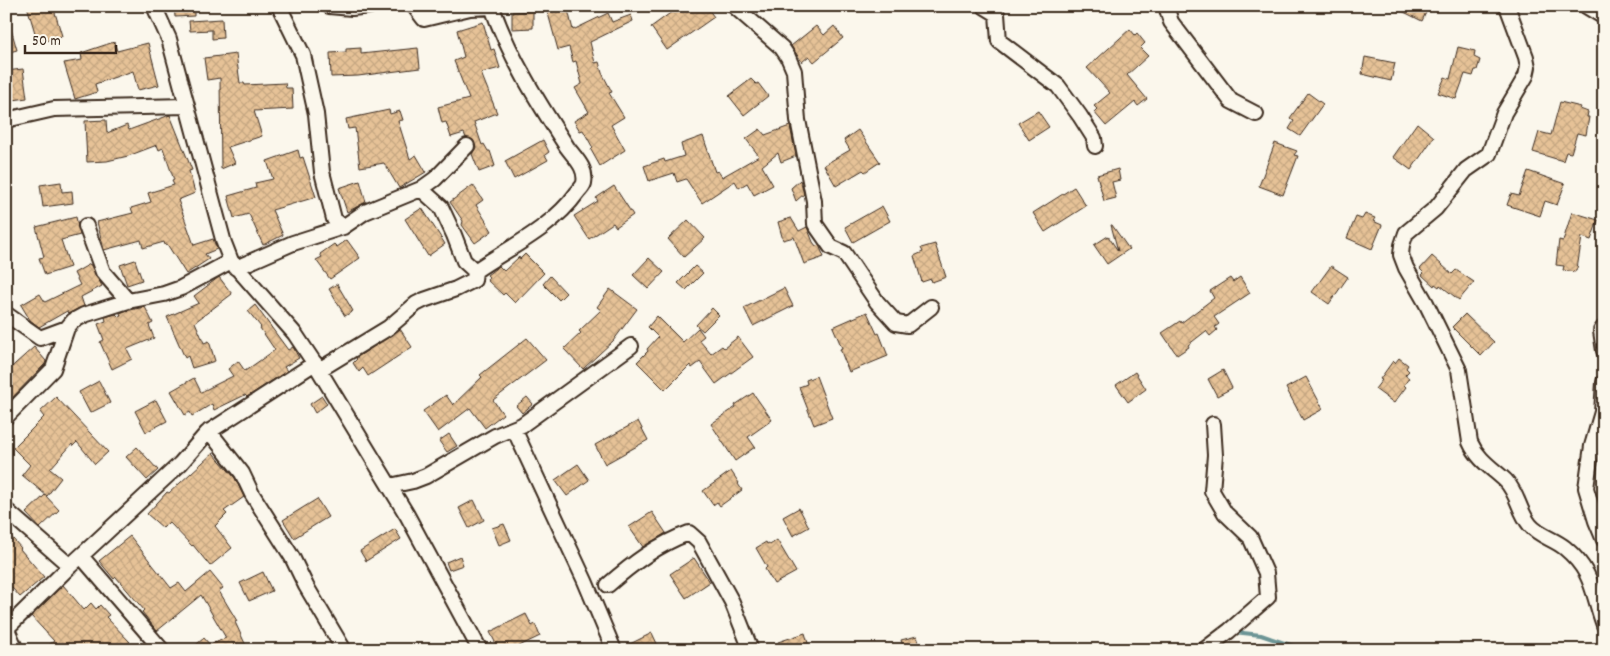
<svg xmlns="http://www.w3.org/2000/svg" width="1610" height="656" font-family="Dekko,sans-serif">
<defs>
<pattern id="building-cross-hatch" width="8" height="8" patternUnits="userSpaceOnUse" patternTransform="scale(1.25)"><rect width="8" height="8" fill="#e6c297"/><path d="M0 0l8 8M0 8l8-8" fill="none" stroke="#c6a782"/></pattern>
</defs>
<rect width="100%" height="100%" fill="#fbf7ec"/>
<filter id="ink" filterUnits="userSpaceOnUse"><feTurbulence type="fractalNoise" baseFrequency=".02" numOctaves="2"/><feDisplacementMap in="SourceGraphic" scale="10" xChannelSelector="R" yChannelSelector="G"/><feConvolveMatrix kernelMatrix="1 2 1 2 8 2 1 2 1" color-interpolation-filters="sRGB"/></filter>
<g filter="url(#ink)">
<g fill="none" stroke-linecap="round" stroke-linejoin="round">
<!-- stream -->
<path stroke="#6c9595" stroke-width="4" d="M1234 632 1261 635 1305 650"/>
</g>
<!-- building -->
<path fill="url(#building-cross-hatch)" stroke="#3b2a1e" d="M27 6H53L62 36 38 43Z
M174 6H194V16L175 17Z
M546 6H567L573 30 608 13 612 22 631 15 633 21 590 42 595 63 599 62 602 73 612 92 609 93 624 117 611 125 625 150 600 166 591 150 593 148 583 130 580 131 574 121 589 112 575 88 582 84 576 61 573 62 569 47 558 50Z
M680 6H706L714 17 667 50 651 27Z
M1392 6H1429L1422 21Z
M533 11V28L512 29V12Z
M222 19 223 38 212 39V30L190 31 189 21Z
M6 22H9L17 50 6 53Z
M483 22 491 50 494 49 500 68 481 73 497 113 474 122 482 145 484 144 488 151H490L495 166 479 172 472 154 476 148 473 140 466 138 464 133 451 137 446 122 442 123 438 107 469 99 454 61 464 57 457 30Z
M816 26 824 35 834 26 843 38 814 62 809 56 802 62 791 46Z
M1130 29 1135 35 1137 33 1145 43 1140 48 1148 56 1127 75 1147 99 1138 106 1135 102 1106 126 1094 112 1097 109 1094 106 1110 93 1087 68Z
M114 42 117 51 148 43 159 85 138 90 133 71 95 84 97 92 75 99 64 63 82 60 81 53Z
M1458 47 1475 51 1474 57 1480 60 1477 70H1475L1473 76 1465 74 1456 99 1438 93 1445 77 1450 79Z
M361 48V54L418 48 420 68 358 76 331 77 330 53 346 52V49Z
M236 54 240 83H244L245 85 285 83 286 88H292L293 109 254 111 262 136 228 147 235 163 221 169 220 78 207 80 204 58Z
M1365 57 1395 63 1391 81 1362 74Z
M23 69 27 98 6 101V71Z
M751 79 756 84 758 83 768 96 744 115 729 96Z
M1308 93 1323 104 1300 136 1289 129 1294 121 1290 118Z
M1560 102 1581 107 1580 109 1588 112 1587 117H1589L1586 135 1577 133 1571 153 1566 152 1563 161 1533 152 1539 132 1551 135Z
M389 110 390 114 400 111 403 120 398 121 410 159 416 155 426 172 399 188 384 163 360 167 355 128 348 129 346 119Z
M1038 111 1049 127 1029 140 1018 123Z
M170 115 192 170 189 171 195 193 178 200 194 245 213 239 217 249 205 254 209 259 186 274 167 244 165 245 164 242 143 248 141 240 104 250 97 222 133 213 131 208 151 202 148 193 174 185 172 181 174 180 163 148 159 150 157 145 128 156 107 161 87 162 85 121 106 120 107 133 127 125 129 130Z
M1417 123 1434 137 1411 170 1393 157Z
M790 126 796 156 781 162 778 153 762 166 773 185 754 195 747 183 739 188 735 181 702 203 686 179 677 182 674 173 649 181 644 166 664 159 665 162 684 156 681 144 703 136 715 172 718 171 722 177 759 156 746 139 760 129 765 135Z
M858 130 880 162 865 172 863 170 836 186 824 165 850 150 844 140Z
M543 140 549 152 545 155 548 160 514 179 505 161Z
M1275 143 1297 151 1294 155 1298 156 1283 195 1259 186Z
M298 150 300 158 303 157 316 197 272 210 283 235 263 245 249 214 234 218 228 196 256 188 255 183 273 179 267 161Z
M1118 169 1120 180 1112 182 1116 198 1104 201 1097 175Z
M1528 171 1565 184 1557 205 1545 201 1540 216 1507 205 1511 194 1519 196Z
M800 180 804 194 796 201 791 188Z
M360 181 366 202 347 212 339 188Z
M61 182 62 192 72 191 73 203 43 207 40 185Z
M473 185 483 200 476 205 492 231 475 243 462 225 463 221 450 202Z
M614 186 633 215 616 227 613 223 589 239 574 216 598 201 596 198Z
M1074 187 1086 206 1045 232 1033 213Z
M882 206 890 221 853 242 845 227Z
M422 208 445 244 428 256 405 219Z
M1572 212 1598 220 1591 240 1582 237 1577 269H1576L1575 272 1563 270 1564 266 1556 265 1559 240 1563 241Z
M1365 214 1375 218 1373 221 1382 225 1372 249 1347 238 1356 217 1362 219Z
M76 217 80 235 61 240 70 267 45 275 39 258 44 257 36 227Z
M791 218 799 231 807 227 813 242 816 246 819 245 824 257 804 264 794 237 783 240 778 222Z
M688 220 705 238 684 257 668 239Z
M1111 225H1112L1129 249 1107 264 1094 245 1108 236 1118 251Z
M347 240 360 258 330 279 316 260 322 257 320 254 334 244 337 247Z
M935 244 946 277 932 282 931 279 922 282 914 256 923 252 921 248Z
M525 254 544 273 515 303 505 293 503 295 487 280 489 277 487 275 499 266 504 271 519 257 520 259Z
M1432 256 1452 274 1456 270 1474 282 1459 300 1440 285 1439 287 1435 284 1434 286 1422 275 1424 273 1420 269Z
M649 258 664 272 648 289 633 275Z
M135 260 142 280 127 285 120 265Z
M90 264 102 286 81 297 84 306 68 314 67 311 39 327 30 320 21 305 40 294 45 302 80 285 74 273Z
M695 266 703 273 686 290 678 283Z
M1331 266 1348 277 1329 304 1312 292Z
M550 276 566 293 559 300 543 284Z
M219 277 232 294 195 322 204 343 209 341 215 361 192 368 188 356 185 358 167 317 199 303 194 296Z
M1240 277 1250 293 1214 317 1219 324 1215 327 1217 330 1210 336 1206 331 1188 345 1189 347 1177 355 1162 333 1180 321 1181 323 1214 298 1210 291 1230 278 1233 282Z
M337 284 353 311 345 316 329 289Z
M784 288 793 306 753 326 744 308Z
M610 289 637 309 613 341 583 369 564 349 581 333 579 331 601 310 597 307Z
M255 305 288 350 293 347 299 358 284 367 287 371 247 397 245 395 214 410 212 404 192 416 190 412 185 415 171 391 194 378 201 392 233 376 228 369 238 361 245 371 275 350 260 328 261 327 248 311Z
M145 307 153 323 149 325 154 338 127 349 132 359 112 369 100 342 104 340 98 324 106 321 105 317 116 314 119 317 121 316 120 313 125 311Z
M712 308 719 315 703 331 696 325Z
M867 312 877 334 879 333 888 356 849 372 840 349 842 348 833 327Z
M1465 314 1494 342 1481 356 1452 327Z
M657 316 683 342 698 328 704 336 699 340 711 354 722 346 724 348 738 337 753 357 716 384 700 362 692 368 690 365 665 390 637 362 648 351 647 349 658 337 648 327Z
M400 329 412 347 368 376 363 368 359 372 353 363 357 359 356 358Z
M527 338 546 360 493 400 503 414 485 428 470 408 438 432 423 411 446 395 453 405 482 377 480 375Z
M34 347 46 361 45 364 6 404V372Z
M1399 358 1408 365 1406 368 1409 371 1405 375 1409 378 1404 385 1406 387 1394 403 1375 389 1382 380 1380 379 1393 361 1395 363Z
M1223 370 1232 388 1217 396 1208 379Z
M1135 372 1146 389 1128 402 1116 385Z
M816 376 832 418 814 425 799 387 807 384 806 380Z
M1306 377 1323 409 1303 420 1286 388Z
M99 381 110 403 90 413 79 392Z
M753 393 772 420 748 437 755 447 735 461 711 424 736 407 735 405Z
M322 396 327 404 315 413 310 404Z
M56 397 108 452 95 464 77 442 73 446 72 444 50 469 61 478 47 496 22 475 30 465 13 448 44 417 40 412Z
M527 397 533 404 522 413 516 406Z
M156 400 167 421 146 432 135 411Z
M638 421 648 440 605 464 595 445Z
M449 434 457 446 447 452 439 441Z
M137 447 158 470 147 480 126 457Z
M213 453 235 478 244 497 224 511 227 514 215 526 232 548 210 566 193 545 192 546 169 522 163 528 147 514 167 492 169 493Z
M578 464 589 480 567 496 555 480Z
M731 471 739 483 738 484 742 490 720 506 717 502 713 505 703 491Z
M45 495 59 510 40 528 26 513Z
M317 499 328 517 294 538 283 520Z
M474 500 484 520 469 528 459 508Z
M799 508 809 527 793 536 783 517Z
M652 512 666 533 643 547 629 527Z
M504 524 511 540 499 545 492 528Z
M395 529 401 539 366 561 360 551Z
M6 531 21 548 20 549 44 577 20 597 6 581Z
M130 536 171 588 179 583 186 592 210 572 223 588 219 591 237 621 235 622 248 650H190L204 638 210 645 226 638 201 595 157 631 142 612 144 610 116 577 114 579 99 561Z
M777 540 796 572 774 584 765 569 767 567 756 548 766 542 767 544 769 543 770 545Z
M460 556 463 565 449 570 446 562Z
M694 558 710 582 686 598 670 574Z
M263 572 272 591 249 601 240 583Z
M63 585 84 610 91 603 96 609 100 605 109 615 106 617 130 642 126 645 130 650H43L54 641 31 616Z
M526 614 532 626 535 624 540 636 511 650H499L490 632Z
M652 633 660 650H623L622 648Z
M805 633 810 650H780L778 642Z
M917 636 921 650H904L901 640Z"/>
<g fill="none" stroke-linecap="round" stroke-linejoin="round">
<!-- street casing -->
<g stroke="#3b2a1e" stroke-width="18">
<path id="street" d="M154 6 169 39 224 243 231 261 295 334 319 370 407 515 480 650
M279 6 303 55 316 114 322 172 334 219 343 227
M329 6 352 8 370 6
M734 6 782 48 788 57 794 71 798 120 814 201 815 224 831 247 844 253 877 302 896 323 908 325 931 307
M984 6 997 14 999 41 1058 86 1080 116 1094 138 1095 146
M1166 6 1171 22 1231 101 1256 114
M1507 6 1526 57 1528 67 1526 76 1504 113 1489 154 1466 170 1436 208 1406 233 1402 245 1401 255 1406 268 1426 303 1459 370 1470 442C1478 460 1492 468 1506 481 1518 494 1519 512 1530 525 1539 536 1554 539 1565 548 1594 572 1592 593 1604 625
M1586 6 1604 17
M6 120 54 109 186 106
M421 189 435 179 467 146
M86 226 103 272 128 301
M236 268 293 243 343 227 365 212 421 189 441 207 454 235 464 261 475 271
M6 314 40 338 67 328
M1604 327 1601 331 1604 351
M319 370 388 328 416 304 424 300 456 289 474 280 475 271C510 247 552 228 577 193 579 190 583 187 584 183 587 168 575 158 567 147 538 102 510 58 492 7L470 8 424 19 414 6
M1604 382 1602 412 1592 446 1586 488 1596 521 1604 540
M6 417 53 369 67 328 73 321 84 315 128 301 164 294 181 288 231 261
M514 429 585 581 614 650
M209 431 242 473 252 494 292 557 306 586 344 650
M390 486 413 481 426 476 495 436 522 425 631 346
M6 510 70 566
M81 556 162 650
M608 585C632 564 658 544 689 533L699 542 732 602 751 650
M6 629 70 566 180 464 207 433 315 363
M7 629 16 650
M1204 650 1229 631 1268 597 1266 573 1250 537 1225 513 1212 491 1215 455 1213 424"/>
</g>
<!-- street -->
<use href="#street" stroke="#fbf7ec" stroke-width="14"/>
</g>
</g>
<!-- margin -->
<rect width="1610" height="656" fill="none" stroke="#fbf7ec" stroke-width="25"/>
<rect x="12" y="12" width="1585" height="631" fill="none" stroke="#3b2a1e" stroke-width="2" filter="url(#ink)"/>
<!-- scale -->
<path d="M25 45v8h91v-8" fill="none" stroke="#3b2a1e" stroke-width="2.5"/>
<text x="32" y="45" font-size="15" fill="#3b2a1e" stroke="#fbf7ec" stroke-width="4" paint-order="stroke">50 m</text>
</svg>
